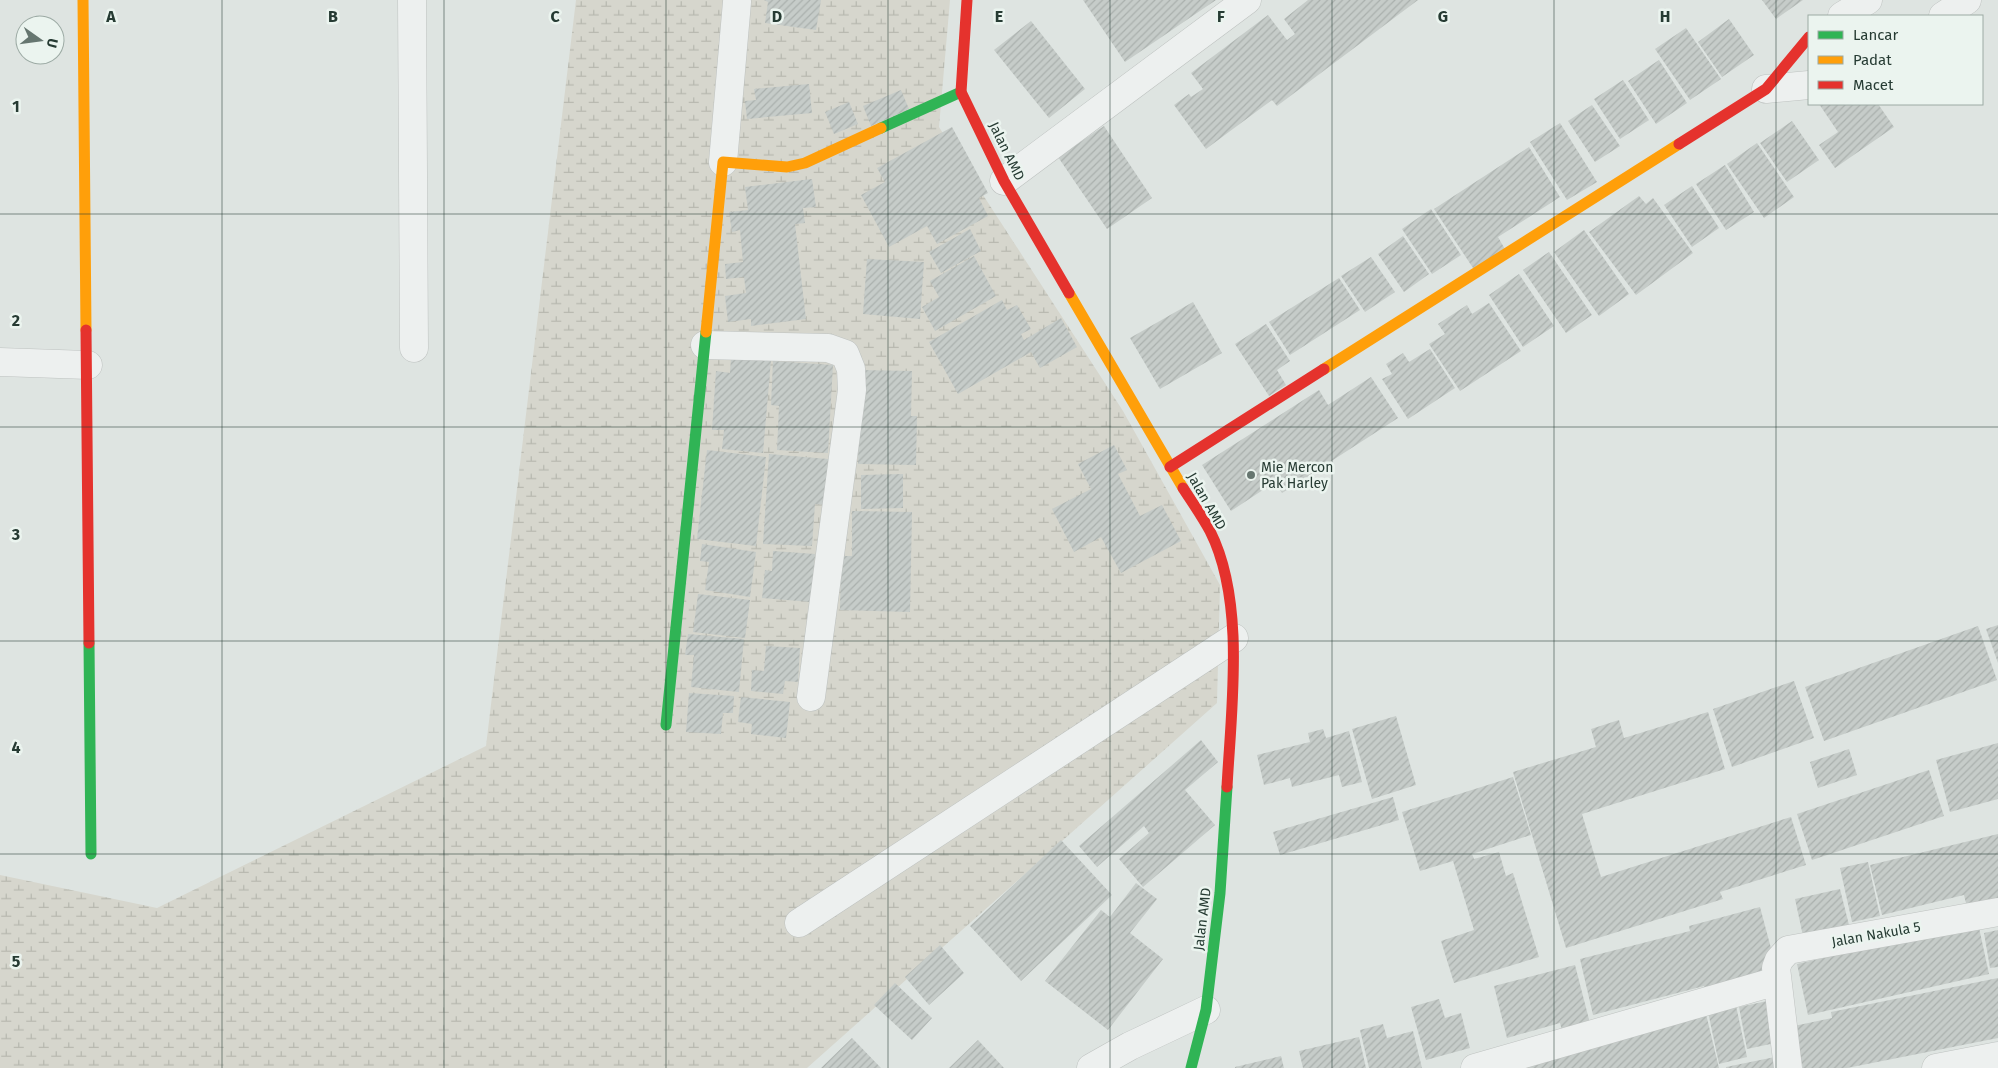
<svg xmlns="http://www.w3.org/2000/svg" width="1998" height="1068" font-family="'Fira Sans',sans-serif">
<defs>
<pattern id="wetland-marsh" width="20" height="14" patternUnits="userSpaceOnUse" patternTransform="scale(1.25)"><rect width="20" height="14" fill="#d6d6cd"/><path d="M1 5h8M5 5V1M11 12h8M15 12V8" fill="none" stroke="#b8b9b0"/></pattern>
<pattern id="building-hatch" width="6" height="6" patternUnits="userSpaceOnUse" patternTransform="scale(1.25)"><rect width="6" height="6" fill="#c6ccc9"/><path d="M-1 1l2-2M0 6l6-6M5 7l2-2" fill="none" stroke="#aab0ad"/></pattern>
</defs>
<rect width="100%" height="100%" fill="#dee4e1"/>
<!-- wetland -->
<path fill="url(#wetland-marsh)" d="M576 0H950L939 127 1123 411 1220 585 1217 703 807 1068H0V875L157 908 486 746Z"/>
<!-- building -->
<path fill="url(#building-hatch)" d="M764 0H821L816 30 765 23 768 2Z
M1083 0H1216L1125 62Z
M1308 0H1418L1277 106 1272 100 1206 149 1174 105 1189 94 1191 97 1203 89 1191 73 1268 15 1287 40 1295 34 1284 19Z
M1762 0H1803L1776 19Z
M1729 19 1754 55 1722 77 1698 42Z
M1031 21 1085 89 1049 118 994 50Z
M1686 28 1721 79 1690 100 1655 49Z
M1659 60 1687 103 1656 124 1628 81Z
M1623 80 1649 120 1620 139 1594 99Z
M809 84 812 113 747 119 745 101 756 100 754 89Z
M901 90 909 109 871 126 863 106Z
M849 102 858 124 834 134 825 112Z
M1819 104H1878L1894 127 1835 168 1819 145 1838 132Z
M1592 105 1620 146 1595 162 1568 121Z
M1792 121 1819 160 1787 182 1760 143Z
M1560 123 1597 182 1567 200 1530 142Z
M1104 126 1152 198 1107 229 1058 157Z
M952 127 988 193 979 198 988 216 937 244 927 226 889 247 861 195 885 182 877 168Z
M1757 143 1794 197 1764 218 1727 164Z
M1529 147 1560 197 1498 237 1506 251 1475 271 1434 209Z
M1725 165 1754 212 1726 230 1696 184Z
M812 179 816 207 803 208 805 223 795 224 806 319 751 326V319L728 322 725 296 746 293 744 277 726 279 725 264 743 262 740 230 732 232 729 212 748 210 745 187Z
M1692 186 1719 228 1692 247 1664 205Z
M1639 196 1646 204 1653 198 1693 253 1636 295 1589 232Z
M1431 209 1461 255 1432 274 1402 229Z
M970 229 981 251 941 273 929 252Z
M1584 230 1629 294 1599 316 1554 252Z
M1403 236 1429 274 1404 292 1378 254Z
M1549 252 1592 315 1566 333 1523 270Z
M974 256 996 296 935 331 922 307 939 297 930 281Z
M1371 257 1395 292 1365 312 1341 276Z
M867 259 924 262 920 319 863 314Z
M1519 274 1554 326 1523 347 1489 295Z
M1339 278 1360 310 1290 355 1269 322Z
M1002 300 1007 310 1017 305 1031 329 1021 334 1024 340 1061 318 1077 347 1040 368 1031 352 958 394 929 342Z
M1193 302 1222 353 1160 389 1130 338Z
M1489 303 1521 351 1460 391 1429 344 1445 334 1438 324 1467 305 1472 314Z
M1266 324 1290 361 1277 370 1286 385 1269 396 1235 344Z
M1430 349 1455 388 1408 419 1382 379 1392 374 1386 364 1403 353 1409 362Z
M731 357 771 360 763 453 722 449 724 430H712L716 371 730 373Z
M773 361 833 365 828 453 777 450 779 406 771 405Z
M860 370 912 371 911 416H917L916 465 858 464Z
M1371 377 1398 418 1282 493 1275 482 1231 511 1202 465 1319 390 1328 405Z
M1114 445 1127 470 1118 474 1140 516 1162 505 1181 541 1121 573 1101 537 1074 552 1052 509 1091 489 1078 464Z
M707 450 766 457 756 546 697 539Z
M769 454 828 459 825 505 815 504 812 546 763 544Z
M903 474V508L861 509V475Z
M852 511 912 512 910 612 840 610 841 556H852Z
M702 544 756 552 750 597 705 590 709 562 700 561Z
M773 551 815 554 811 602 762 598 765 570 772 571Z
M698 594 750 600 745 638 693 632Z
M1998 625V663L1986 629Z
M1978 626 1997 680 1824 741 1805 687Z
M688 634 744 639 739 692 691 687 694 655H685Z
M766 646 800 648 798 682 785 681 783 694 751 691 752 670 764 671Z
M1794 681 1814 738 1732 767 1713 709Z
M689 693 734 696 733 713H723L721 734 686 732Z
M741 697 790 702 786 738 751 734 752 724 738 722Z
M1708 712 1725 769 1582 814 1601 877 1791 817 1806 865 1720 892 1723 899 1566 948 1513 772 1596 747 1591 729 1619 720 1624 738Z
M1396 716 1416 785 1372 799 1352 729Z
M1323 729 1326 738 1349 731 1362 782 1342 787 1339 775 1292 787 1290 778 1264 785 1257 755 1310 742 1308 733Z
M1201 740 1218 762 1185 790 1215 825 1143 887 1119 859 1149 833 1144 826 1097 867 1079 846Z
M1998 743V799L1950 812 1936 760Z
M1849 749 1857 775 1818 788 1810 762Z
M1929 770 1944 816 1812 860 1797 814Z
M1513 777 1531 835 1472 854 1474 859 1499 852 1506 876 1513 873 1539 957 1454 983 1441 941 1474 930 1453 861 1420 871 1402 812Z
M1393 797 1399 820 1280 855 1273 832Z
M1998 834V903L1968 911 1964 895 1882 915 1870 865Z
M1061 840 1112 895 1021 981 970 926Z
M1868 862 1880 916 1852 922 1840 868Z
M1136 883 1157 899 1130 933 1163 959 1108 1030 1045 981 1101 910 1110 917Z
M1840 889 1849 925 1803 936 1795 899Z
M1760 907 1776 967 1734 979 1736 986 1705 994 1704 986 1593 1015 1580 959 1690 931 1689 926Z
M1978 923 1989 974 1808 1015 1797 964Z
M1998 930V967L1990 968 1984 933Z
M940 945 964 973 929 1005 905 977Z
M1575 965 1592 1031 1564 1038 1560 1023 1507 1038 1494 986Z
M1998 978V1038L1847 1068H1803L1794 1026 1832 1018 1831 1012Z
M895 983 932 1018 912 1040 874 1005Z
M1439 999 1445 1018 1461 1013 1470 1048 1426 1060 1411 1007Z
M1772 1000 1780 1042 1747 1049 1739 1007Z
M1735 1001 1747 1057 1719 1064 1707 1007Z
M1706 1014 1719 1068H1509Z
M1383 1024 1387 1038 1413 1031 1422 1068H1369L1360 1030Z
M1359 1037 1366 1068H1303L1299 1051Z
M852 1038 881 1068H821Z
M978 1040 1004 1068H949Z
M1281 1056 1284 1068H1235V1067Z
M1775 1057 1778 1068H1726V1067Z"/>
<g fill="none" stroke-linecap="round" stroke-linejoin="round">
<!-- street casing -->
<g stroke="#bec2c0" stroke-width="29">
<path id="street" d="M412 0 414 348
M1842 16 1868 0
M1943 16 1967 0
M1766 89 1809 85
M723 162 737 2
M1004 181 1247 0
M705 345 828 348 845 354 851 369 852 390 811 697
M0 362 88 365
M799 923 1234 638
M1091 1068 1130 1046 1206 1010
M1475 1068 1777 981
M1788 1068 1776 968 1779 960 1788 950 1998 912
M1936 1068 1998 1056"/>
</g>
<!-- street -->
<use href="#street" stroke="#edf0ef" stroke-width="28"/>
<!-- fast -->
<path stroke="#30b455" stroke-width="11" d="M881 128 961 92
M89 643 91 854
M666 725 706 332
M1191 1068 1206 1010 1220 893 1227 787"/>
<!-- slow -->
<path stroke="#ff9f0a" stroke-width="11" d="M83 0 86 330
M1069 293 1183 488
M706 332 723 162 787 167 805 163 881 128
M1324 369 1679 144"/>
<!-- jam -->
<path stroke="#e5322d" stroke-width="11" d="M967 0 961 92 1004 181 1069 293
M1679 144 1766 89 1809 37
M86 330 89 643
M1170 467 1324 369
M1183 488C1192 502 1202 516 1210 531 1246 602 1231 710 1227 787"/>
</g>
<!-- grid -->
<path fill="none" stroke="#263b33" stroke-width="1" stroke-opacity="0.55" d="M222 0V1068M444 0V1068M666 0V1068M888 0V1068M1110 0V1068M1332 0V1068M1554 0V1068M1776 0V1068M0 214H1998M0 427H1998M0 641H1998M0 854H1998"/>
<!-- markers -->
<circle fill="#667670" stroke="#ebf4ef" stroke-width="2" cx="1251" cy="475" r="5"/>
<g text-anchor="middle" stroke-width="5" stroke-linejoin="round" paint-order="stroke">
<!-- street labels -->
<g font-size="14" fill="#263b33" stroke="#ebf4ef">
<text transform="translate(1007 151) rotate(64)" y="5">Jalan AMD</text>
<text transform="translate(1207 501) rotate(60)" y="5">Jalan AMD</text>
<text transform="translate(1202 919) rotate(-83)" y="5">Jalan AMD</text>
<text transform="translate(1876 934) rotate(-10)" y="5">Jalan Nakula 5</text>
</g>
<!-- poi labels -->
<g font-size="14" fill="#263b33" stroke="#ebf4ef" text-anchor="start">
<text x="1261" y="472">Mie Mercon<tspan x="1261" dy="16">Pak Harley</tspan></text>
</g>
</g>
<g font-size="16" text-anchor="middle" font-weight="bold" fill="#263b33" stroke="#ebf4ef" stroke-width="5" stroke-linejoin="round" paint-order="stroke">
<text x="111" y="22">A</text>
<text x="333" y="22">B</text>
<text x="555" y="22">C</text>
<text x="777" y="22">D</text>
<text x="999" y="22">E</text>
<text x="1221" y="22">F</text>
<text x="1443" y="22">G</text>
<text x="1665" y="22">H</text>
<text x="16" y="112">1</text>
<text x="16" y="326">2</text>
<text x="16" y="540">3</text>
<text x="16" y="753">4</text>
<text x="16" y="967">5</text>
</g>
<!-- legend -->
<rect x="1808" y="15" width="175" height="90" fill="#ebf4ef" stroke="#9caaa4"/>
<rect x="1818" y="31" width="25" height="8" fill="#30b455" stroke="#9caaa4"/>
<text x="1853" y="40" font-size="15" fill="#263b33">Lancar</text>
<rect x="1818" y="56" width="25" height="8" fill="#ff9f0a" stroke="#9caaa4"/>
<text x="1853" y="65" font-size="15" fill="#263b33">Padat</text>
<rect x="1818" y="81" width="25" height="8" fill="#e5322d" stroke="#9caaa4"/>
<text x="1853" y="90" font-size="15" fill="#263b33">Macet</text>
<!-- north arrow -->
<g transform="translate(40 40) rotate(104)"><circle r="24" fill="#ebf4ef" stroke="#9caaa4"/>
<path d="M0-4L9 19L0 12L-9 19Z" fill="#667670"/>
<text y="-8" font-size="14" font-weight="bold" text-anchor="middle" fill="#263b33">U</text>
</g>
</svg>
